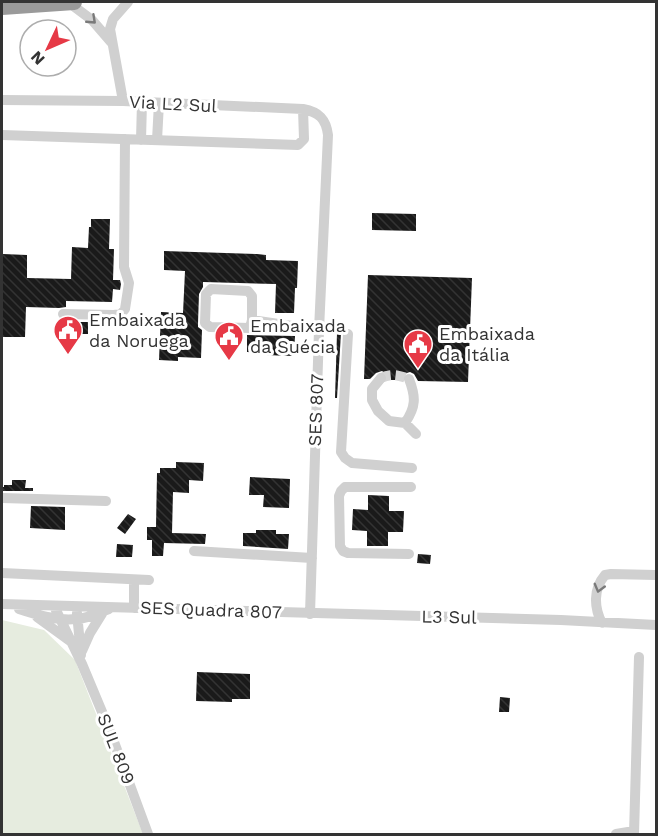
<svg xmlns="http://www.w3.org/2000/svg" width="658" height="836" font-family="'Work Sans',sans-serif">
<defs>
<pattern id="building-back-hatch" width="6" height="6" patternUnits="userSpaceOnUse" patternTransform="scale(1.5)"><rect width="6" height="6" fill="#1a1a1a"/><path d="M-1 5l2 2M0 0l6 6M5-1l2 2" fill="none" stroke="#333"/></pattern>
</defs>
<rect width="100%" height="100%" fill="#fff"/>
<!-- green -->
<path fill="#e6ecdf" d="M2 620 44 630 75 660 143 834H2Z"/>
<!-- building -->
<path fill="url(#building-back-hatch)" d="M372 213 416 214V231L372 230Z
M91 219H110L109 249H114L113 280H120L121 284 120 290 113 289 112 302 66 301V307L59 308 26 307 25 337H2L3 254 27 255V278L71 279 72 247 88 248 89 227H91Z
M164 251 257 254 266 255V260L298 261 297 288H295L294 313H275L276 284 203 282V287L199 294 198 323V327L202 330 201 358 178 357V361L159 360 161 312 183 313 185 271 164 270Z
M368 275 472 278 468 382 418 381 414 374 410 372 404 374 402 380H388V375L382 371 376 373 370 379H364Z
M70 322H88V334H70Z
M337 333H341L337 398H335Z
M247 335 295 336 294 356 263 355V353L247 352Z
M176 462 204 463 203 481 189 480V493L173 492 172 533 206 534 205 544 164 543 163 556H152V540H147V527H156L157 473H160V468H176Z
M250 477 290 479 289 508 263 507 264 495H249Z
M12 480H26L25 488H33V491H2V487H4V485H12Z
M368 495 389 496V511H404L403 532H388V546H367V531L352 530 353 509 368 510Z
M31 506 65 507V530L30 528Z
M128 514 136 519 125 534 117 528Z
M256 530H276V534H289L288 549 243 546V533H256Z
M117 544 133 545 132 557H116Z
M418 554 431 555 430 564 417 563Z
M197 672 250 674V699H232V702L196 701Z
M500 697 510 698 509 712H499Z"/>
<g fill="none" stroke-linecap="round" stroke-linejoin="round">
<!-- minor-tunnel -->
<path stroke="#d6d6d6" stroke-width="10" stroke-dasharray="10 5" stroke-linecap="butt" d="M381 378C392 373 398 375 409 379"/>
<!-- minor -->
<path stroke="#d0d0d0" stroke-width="10" d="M68 2 92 20 111 42
M2 100 123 101 303 109C319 112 326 119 328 135L319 330 310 614
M123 101 110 29 113 19 128 2
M2 135 298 145 304 139 303 109
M141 140 142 102
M157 140 159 103
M211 289 248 291 252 296V320L250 328 210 327 205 323 206 294Z
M63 314 114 315 121 314 125 309 129 283 124 267 125 139
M252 320 319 330
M348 334 341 452 345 458 352 463 412 468
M381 378 372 389V400L378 411 389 421 405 423 416 434
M405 423C416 407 416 397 409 379
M2 498 106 501
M194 551 312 558
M409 554 348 553 343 551 340 546 339 496 341 491 345 487H411
M2 573 149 580
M2 604 561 620 656 625
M54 606 82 664 110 731 148 834
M134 608V580
M19 609C37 615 57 621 76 619 87 619 98 613 109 609
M77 613 81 655
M37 617 70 641
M602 623C594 608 593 589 605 575L611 574 656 575
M82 651 90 633 103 612
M616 834 634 831
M634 834 639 657"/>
<!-- highway -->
<path stroke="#9a9a9a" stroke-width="16" d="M2 7 74 2"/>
</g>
<!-- one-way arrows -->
<defs><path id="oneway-chevron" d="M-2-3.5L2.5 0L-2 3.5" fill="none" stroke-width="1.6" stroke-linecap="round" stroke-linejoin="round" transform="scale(1.5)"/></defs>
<g stroke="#7a7a7a">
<use href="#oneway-chevron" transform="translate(92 20) rotate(43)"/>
<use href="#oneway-chevron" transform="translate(599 588) rotate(105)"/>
</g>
<!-- icons -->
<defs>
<g id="civic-pin" transform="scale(1.5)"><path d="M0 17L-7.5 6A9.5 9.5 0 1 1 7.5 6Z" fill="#e63946" stroke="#fff"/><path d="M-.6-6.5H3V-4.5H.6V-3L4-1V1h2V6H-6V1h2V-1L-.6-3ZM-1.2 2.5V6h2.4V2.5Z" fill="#fff"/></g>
</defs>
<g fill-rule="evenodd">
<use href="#civic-pin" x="68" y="330"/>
<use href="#civic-pin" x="229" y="336"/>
<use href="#civic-pin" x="418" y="344"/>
</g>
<g text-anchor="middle" stroke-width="6" stroke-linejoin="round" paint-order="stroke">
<!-- street labels -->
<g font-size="18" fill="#333" stroke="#fff">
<text transform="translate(173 104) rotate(3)" y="6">Via L2 Sul</text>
<text transform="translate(316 410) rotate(-88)" y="6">SES 807</text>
<text transform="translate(211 610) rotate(2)" y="6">SES Quadra 807</text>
<text transform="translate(449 617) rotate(1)" y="6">L3 Sul</text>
<text transform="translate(116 749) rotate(69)" y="6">SUL 809</text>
</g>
<!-- poi labels -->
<g font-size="18" fill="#333" stroke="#fff" text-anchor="start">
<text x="89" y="326">Embaixada<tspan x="89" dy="21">da Noruega</tspan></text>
<text x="250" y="332">Embaixada<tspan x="250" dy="21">da Suécia</tspan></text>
<text x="439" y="340">Embaixada<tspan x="439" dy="21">da Itália</tspan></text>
</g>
</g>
<!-- border -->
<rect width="658" height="836" fill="none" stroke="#333333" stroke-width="6"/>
<!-- north arrow -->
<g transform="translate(48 48) rotate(226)"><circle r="28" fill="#ffffff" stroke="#adadad" stroke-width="1.5"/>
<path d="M0-4.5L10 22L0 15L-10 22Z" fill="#e63946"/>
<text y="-9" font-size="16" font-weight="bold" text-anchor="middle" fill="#333333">N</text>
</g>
</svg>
